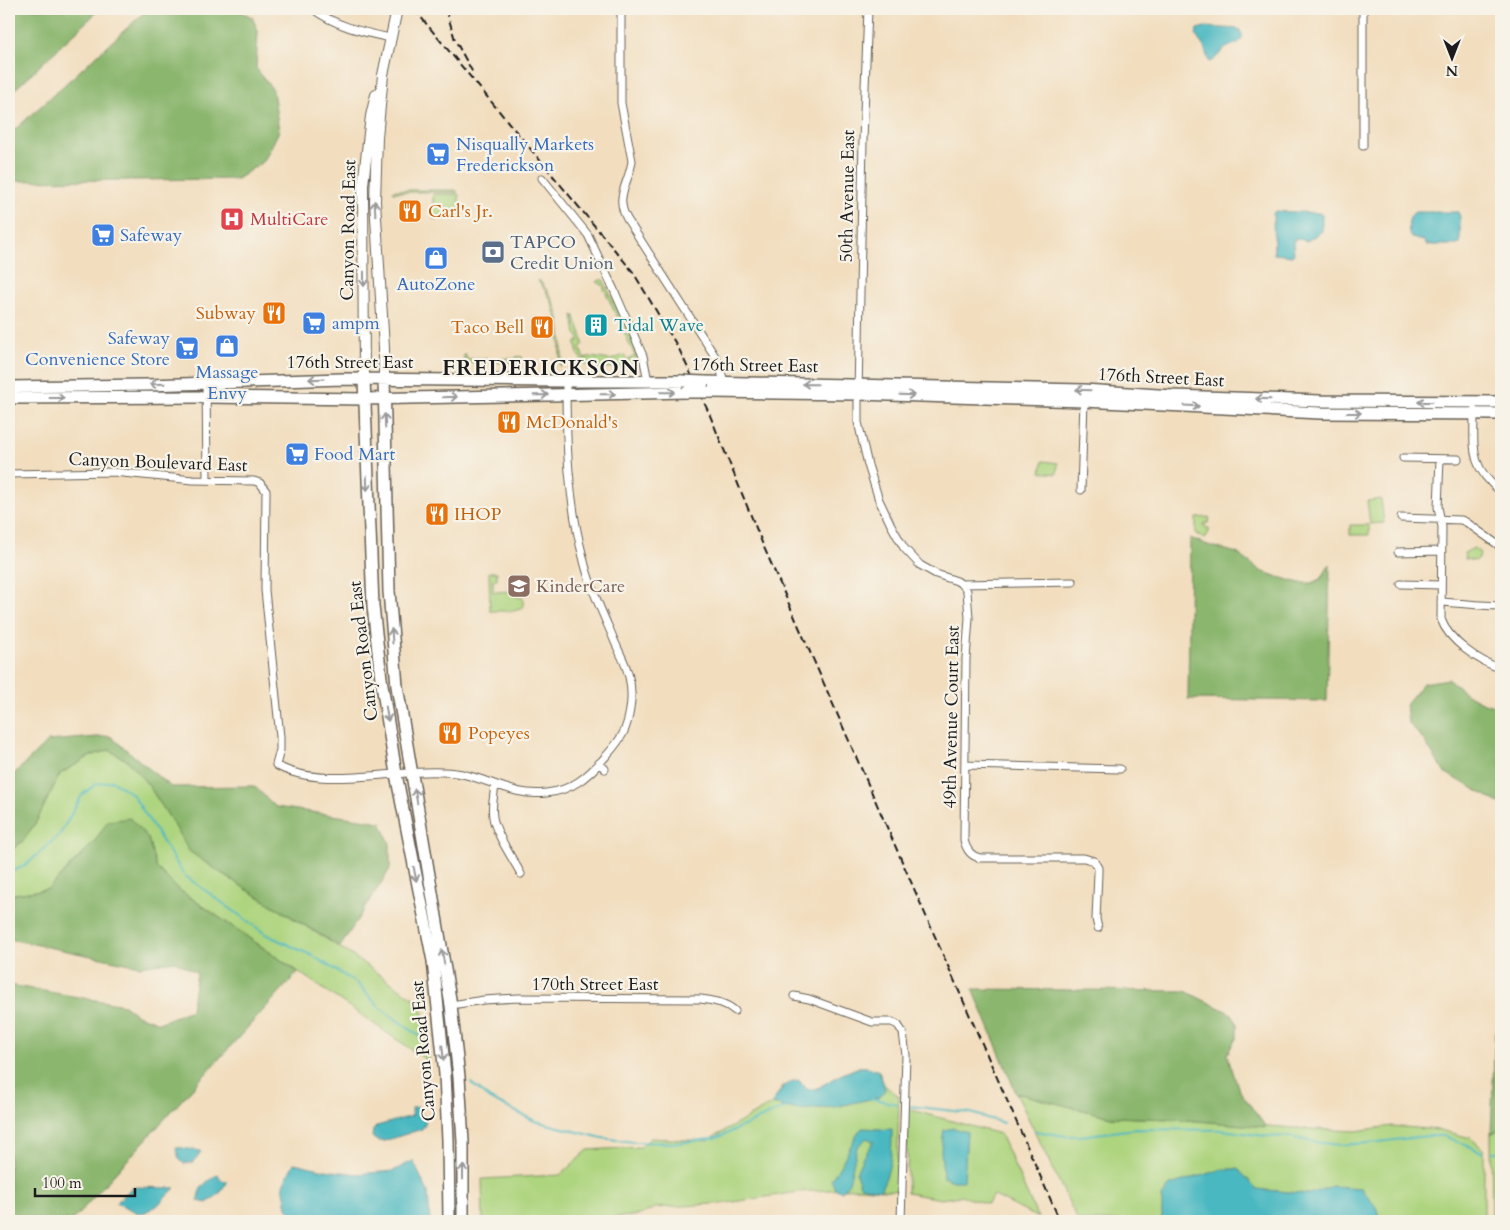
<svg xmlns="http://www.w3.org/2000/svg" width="1510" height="1230" font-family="Cardo,serif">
<rect width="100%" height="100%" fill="#f7f3e8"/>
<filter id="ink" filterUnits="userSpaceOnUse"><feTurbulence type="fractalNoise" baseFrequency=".02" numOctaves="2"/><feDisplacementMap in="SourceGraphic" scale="10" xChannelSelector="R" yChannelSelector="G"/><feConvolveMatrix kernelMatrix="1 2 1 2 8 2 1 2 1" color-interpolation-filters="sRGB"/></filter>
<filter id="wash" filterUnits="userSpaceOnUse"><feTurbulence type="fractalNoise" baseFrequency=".0096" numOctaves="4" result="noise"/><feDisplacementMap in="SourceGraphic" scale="20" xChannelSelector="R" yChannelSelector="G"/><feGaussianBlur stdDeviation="1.12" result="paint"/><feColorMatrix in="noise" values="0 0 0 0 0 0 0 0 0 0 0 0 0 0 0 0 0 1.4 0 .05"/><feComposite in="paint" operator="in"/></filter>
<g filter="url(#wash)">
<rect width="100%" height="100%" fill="#f2debf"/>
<!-- green -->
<path fill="#add47e" stroke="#64784d" d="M394 190H456L458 192H393Z
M433 194H458L459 195V219H433Z
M603 279 639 354 636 356 637 367 590 368C581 361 576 354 576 342L579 341 578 336 576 334 573 315 575 316C577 326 583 335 583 345L580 348 584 359 590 357 611 360 624 355 627 360 635 356 602 284H600L596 282Z
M539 280C563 308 562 332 562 366H560C560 333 561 307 538 281Z
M464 355H466V359H516V357H522V362L463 363Z
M1043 461 1058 463 1057 473 1056 474 1041 472Z
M1381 499 1384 523 1370 524 1367 501Z
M1209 517 1210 519 1207 524 1205 523 1204 526 1210 529 1206 538 1204 539 1196 534V518Z
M1350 525H1369V535H1350Z
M1474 548 1480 553 1479 558 1475 561 1465 559 1464 553Z
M489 572H497V580H493V592L516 591 517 597 523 598V608L514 611H490Z
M109 750 128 761 149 786 175 826 189 851 227 877 347 952 422 1004 428 1061 178 889 156 867 148 838 108 821 95 841 48 889 9 895V852L23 841 36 822 60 774 90 756Z
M859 1067H868L879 1071 884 1085 899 1096 897 1191 859 1188 798 1192 727 1203 655 1208 640 1215 585 1221H483L482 1179 560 1175 588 1150 641 1147 650 1138 707 1141 772 1104 782 1087 790 1082 798 1080 809 1090 818 1088 836 1077Z
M1016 1093 1111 1117 1173 1119 1310 1129 1356 1131 1392 1126 1440 1130 1471 1138 1484 1150V1221H1078Z
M908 1109 1000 1134 1038 1218 993 1195 988 1204 960 1196 941 1199 907 1193Z
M1501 1128V1221H1492L1491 1134Z"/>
<!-- forest -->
<path fill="#8ab66d" stroke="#536944" d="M9 9H100L9 95Z
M148 9H235L252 17 258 31 256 68 273 90 279 131 264 161 237 179 9 181V135Z
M1190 538 1208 545 1237 553 1261 571 1278 577 1300 583H1312L1321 579 1330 564 1327 701 1188 699Z
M1449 679C1463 693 1481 705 1501 707V804L1444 772 1425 742 1408 722 1406 704 1423 683Z
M110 736 171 787 254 786 276 807 381 822 390 844V869L340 947 227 877 189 851 175 826 149 786 128 761 109 750 90 756 60 774 36 822 23 841 9 852V779L48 741Z
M130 818 148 838 156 867 178 889 298 972 72 1221H9V985L124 1005 137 1015 159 1023 191 1010 197 973 175 961 140 966 9 939V895L48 889 95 841 108 821Z
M973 989 1185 991 1232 1014 1237 1023V1037L1227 1054 1239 1090 1266 1127 1173 1119 1111 1117 1016 1093Z
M1501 1022V1128L1491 1134 1495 1032Z"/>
<!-- water -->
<path fill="#49b8c1" stroke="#326a6e" d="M1205 27 1239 29 1242 34V39C1237 45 1234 44 1228 47 1220 51 1217 60 1209 62L1204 47 1196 36 1197 29Z
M1275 211 1319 213 1322 215V231L1307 241 1299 239 1293 240 1294 254 1292 256 1274 254 1273 214Z
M1415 212H1458L1460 217V243L1458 245H1426L1424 241 1411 238C1407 231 1407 216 1415 212Z
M859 1067H868L879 1071 884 1085 885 1090 879 1097 835 1107 798 1110 772 1104C779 1092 783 1083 798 1080L809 1090 818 1088 836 1077Z
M416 1107 420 1108V1115L426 1117 425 1125 422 1129 384 1141H377L372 1137 373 1130 377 1126 412 1116V1108Z
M862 1128C872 1128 881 1130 892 1129 892 1150 891 1172 880 1190L860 1186 856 1173 863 1157 874 1142 867 1138 857 1147 849 1183 842 1191 835 1189 831 1179C844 1164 849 1144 862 1128Z
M954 1128 967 1132 964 1181H953L943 1177 941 1150 944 1130Z
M176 1147 201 1151 194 1162 184 1164 179 1159Z
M413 1161 428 1192 430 1221H295L287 1207 283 1185 294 1163 325 1170 357 1174 393 1171Z
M1223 1169H1238L1257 1189 1309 1194 1332 1186 1361 1188 1376 1207 1381 1221H1160L1162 1218V1197L1170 1185Z
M218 1174 221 1180 227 1182 219 1194 207 1203 198 1201C198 1186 207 1182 218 1174Z
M133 1187 175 1188 157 1206 141 1214 116 1203Z"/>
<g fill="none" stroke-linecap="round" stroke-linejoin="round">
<!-- stream -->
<path stroke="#49b8c1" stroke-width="2" d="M9 873 26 865 60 834 82 795 96 784 113 781 133 795 184 875 267 935 313 956 358 984 379 1007 421 1037
M471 1083 490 1099 535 1121 602 1138 634 1142 679 1143 717 1138 786 1107
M870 1098 897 1104
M910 1106 971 1113 1003 1123
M1036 1131 1065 1136H1080L1135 1129 1222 1130 1265 1136 1290 1137 1314 1142 1340 1145 1370 1143 1428 1136H1444L1482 1152
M1493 1152H1501"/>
</g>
</g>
<g filter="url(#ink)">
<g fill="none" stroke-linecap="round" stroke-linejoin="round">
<!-- street casing -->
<g stroke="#676055" stroke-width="9">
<path id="street" d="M313 9C335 26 363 32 390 38
M621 9V103L632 161C629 184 614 196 627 219L718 361 724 382
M868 9 863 140 858 394V422L868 465 879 500 891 525 904 548 920 565 936 574 957 581 964 586 967 591 969 618 966 659 964 840C966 849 970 856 980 858H1084L1094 861 1098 868V873L1096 919 1098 928
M1363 146V9
M542 178 588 235 614 290 643 356 648 381
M206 383 207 479
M1474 410C1474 449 1469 466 1501 492
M1403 458 1458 459
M1440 459 1438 507 1442 527 1441 619C1448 640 1480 663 1501 668
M9 474 113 472 193 480 254 481 260 483 266 491 265 590 280 737V750L276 765C324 793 407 764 462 774 491 780 515 797 546 793 557 792 569 788 578 782 592 773 620 743 625 729 631 713 633 693 629 677 626 662 617 649 612 635 601 610 589 584 583 557 568 500 566 440 566 381
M1081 490 1084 401
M1401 518 1461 520 1466 522 1501 547
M1398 552 1441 551
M961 584 1073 582
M1401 584 1441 585
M1441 602C1461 603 1481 606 1501 606
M599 763 605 769
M965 765 1120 769
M495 785C494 796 491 806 493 817 495 833 513 859 521 874
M794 996 809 999 872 1022H892L898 1025 903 1033 906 1055 901 1221
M451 1005 484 1000 518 998 701 999C714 1001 725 1002 735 1011"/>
</g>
<!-- secondary casing -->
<g stroke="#676055" stroke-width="12">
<path id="secondary" d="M364 379 363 185 371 116 376 95
M384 379V348L375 201 377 137 383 75 397 9"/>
</g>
<!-- primary casing -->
<g stroke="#676055" stroke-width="14">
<path id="primary" d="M364 379 373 606 381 678 396 774 433 961 445 1074 448 1140 449 1221
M384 379 389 591 397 686 451 1005 459 1077 463 1142V1221
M704 382 1084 390 1173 396 1320 401 1501 402
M9 387 147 385 343 379 566 381H682
M709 392 858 394 1084 401 1320 413 1501 414
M9 398 206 397 364 399 687 392"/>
</g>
<!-- street -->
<use href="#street" stroke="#fff" stroke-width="7"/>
<!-- secondary -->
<use href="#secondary" stroke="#fff" stroke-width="10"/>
<!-- primary -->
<use href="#primary" stroke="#fff" stroke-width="11"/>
<!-- rail -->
<path stroke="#1c1c1c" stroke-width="2" stroke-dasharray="8 4" stroke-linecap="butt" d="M414 9 633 272 679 349 709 413 763 545 1060 1221
M446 9 455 40 473 73"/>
<!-- primary-bridge casing -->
<g stroke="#676055" stroke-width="14" stroke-linecap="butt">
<path id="primary-bridge" d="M682 381 704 382
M687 392H709"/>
</g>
<!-- primary-bridge -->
<use href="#primary-bridge" stroke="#fff" stroke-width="11"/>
</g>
<!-- one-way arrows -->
<defs><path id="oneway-shaft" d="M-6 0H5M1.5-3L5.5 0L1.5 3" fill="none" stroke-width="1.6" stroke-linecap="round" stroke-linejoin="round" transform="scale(1.25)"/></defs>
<g stroke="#999">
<use href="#oneway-shaft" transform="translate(375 208) rotate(-93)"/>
<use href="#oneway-shaft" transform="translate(364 279) rotate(90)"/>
<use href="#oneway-shaft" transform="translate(316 379) rotate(178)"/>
<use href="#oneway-shaft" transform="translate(157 384) rotate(178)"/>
<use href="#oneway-shaft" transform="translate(810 384) rotate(-179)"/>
<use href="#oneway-shaft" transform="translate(1083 390) rotate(-178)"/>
<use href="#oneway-shaft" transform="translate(668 392) rotate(-1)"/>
<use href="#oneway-shaft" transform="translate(608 394) rotate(-1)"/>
<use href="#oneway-shaft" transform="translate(541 395) rotate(-1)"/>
<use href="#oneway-shaft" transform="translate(907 395) rotate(2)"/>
<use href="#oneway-shaft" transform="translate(450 397) rotate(-2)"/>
<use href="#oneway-shaft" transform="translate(57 398)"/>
<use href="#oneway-shaft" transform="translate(1263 399) rotate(-178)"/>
<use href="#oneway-shaft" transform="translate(1425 402) rotate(-180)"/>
<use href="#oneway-shaft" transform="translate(1192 406) rotate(3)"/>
<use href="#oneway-shaft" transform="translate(1354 413)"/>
<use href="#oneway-shaft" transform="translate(385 421) rotate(-92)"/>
<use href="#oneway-shaft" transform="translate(367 483) rotate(88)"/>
<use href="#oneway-shaft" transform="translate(392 636) rotate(-94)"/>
<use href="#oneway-shaft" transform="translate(387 714) rotate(81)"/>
<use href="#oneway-shaft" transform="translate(416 796) rotate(-100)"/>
<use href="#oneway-shaft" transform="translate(415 874) rotate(79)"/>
<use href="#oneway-shaft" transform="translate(443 957) rotate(-100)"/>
<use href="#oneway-shaft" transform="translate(443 1053) rotate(84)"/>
<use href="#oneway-shaft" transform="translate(463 1172) rotate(-90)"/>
</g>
</g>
<!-- icons -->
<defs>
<g id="supermarket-square" transform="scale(1.25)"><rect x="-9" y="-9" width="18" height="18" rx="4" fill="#3f7fe0" stroke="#f7f3e8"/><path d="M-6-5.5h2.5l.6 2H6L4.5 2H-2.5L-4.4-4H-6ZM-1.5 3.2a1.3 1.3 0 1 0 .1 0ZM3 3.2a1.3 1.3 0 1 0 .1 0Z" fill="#fff"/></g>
<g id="restaurant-square" transform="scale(1.25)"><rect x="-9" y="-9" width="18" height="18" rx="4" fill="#e8710a" stroke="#f7f3e8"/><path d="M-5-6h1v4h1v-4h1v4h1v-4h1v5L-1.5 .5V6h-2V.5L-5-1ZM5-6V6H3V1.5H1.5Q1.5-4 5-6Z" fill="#fff"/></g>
<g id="hospital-square" transform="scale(1.25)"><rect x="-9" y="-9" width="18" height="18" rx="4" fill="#e0444e" stroke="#f7f3e8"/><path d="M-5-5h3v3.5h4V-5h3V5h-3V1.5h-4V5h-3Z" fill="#fff"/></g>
<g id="bank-square" transform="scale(1.25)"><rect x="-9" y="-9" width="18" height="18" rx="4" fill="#5c6f8a" stroke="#f7f3e8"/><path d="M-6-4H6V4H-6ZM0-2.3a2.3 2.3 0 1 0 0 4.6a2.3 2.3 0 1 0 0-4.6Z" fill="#fff"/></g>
<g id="shop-square" transform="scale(1.25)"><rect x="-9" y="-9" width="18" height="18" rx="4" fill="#3f7fe0" stroke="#f7f3e8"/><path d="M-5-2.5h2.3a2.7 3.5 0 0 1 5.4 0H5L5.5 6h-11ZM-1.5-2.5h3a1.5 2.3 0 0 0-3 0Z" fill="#fff"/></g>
<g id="building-square" transform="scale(1.25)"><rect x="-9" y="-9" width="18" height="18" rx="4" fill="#0f9aa8" stroke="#f7f3e8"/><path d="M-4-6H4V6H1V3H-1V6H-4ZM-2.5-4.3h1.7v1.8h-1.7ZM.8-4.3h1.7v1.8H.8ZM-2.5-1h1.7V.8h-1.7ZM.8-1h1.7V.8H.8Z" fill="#fff"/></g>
<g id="school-square" transform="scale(1.25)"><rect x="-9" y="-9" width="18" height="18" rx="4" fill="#8d6e63" stroke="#f7f3e8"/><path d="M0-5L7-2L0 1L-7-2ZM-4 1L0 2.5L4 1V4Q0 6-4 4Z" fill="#fff"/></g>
</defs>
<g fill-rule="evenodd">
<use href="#supermarket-square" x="438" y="154"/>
<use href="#restaurant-square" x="410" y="211"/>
<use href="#hospital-square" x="232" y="219"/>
<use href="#supermarket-square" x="103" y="235"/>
<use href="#bank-square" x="493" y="252"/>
<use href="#shop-square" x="436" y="258"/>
<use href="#restaurant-square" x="274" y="313"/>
<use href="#supermarket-square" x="314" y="323"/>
<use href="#building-square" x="596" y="325"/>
<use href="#restaurant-square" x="542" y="327"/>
<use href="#shop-square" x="227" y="346"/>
<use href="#supermarket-square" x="187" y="348"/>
<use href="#restaurant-square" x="509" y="422"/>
<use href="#supermarket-square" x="297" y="454"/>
<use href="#restaurant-square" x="437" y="514"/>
<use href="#school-square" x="519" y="586"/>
<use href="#restaurant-square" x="450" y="733"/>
</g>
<g text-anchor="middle" stroke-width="4.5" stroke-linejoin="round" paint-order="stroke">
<!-- shop labels -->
<g font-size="18" fill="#366cbe" stroke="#f7f3e8" text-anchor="start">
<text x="456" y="150">Nisqually Markets<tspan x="456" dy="21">Frederickson</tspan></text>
<text x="120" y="241">Safeway</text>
<text x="436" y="290" text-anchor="middle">AutoZone</text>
<text x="332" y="329">ampm</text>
<text x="170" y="344" text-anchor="end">Safeway<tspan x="170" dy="21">Convenience Store</tspan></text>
<text x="227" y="378" text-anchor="middle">Massage<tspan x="227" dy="21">Envy</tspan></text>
<text x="314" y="460">Food Mart</text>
</g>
<!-- street labels -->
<g font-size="18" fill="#1c1c1c" stroke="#f7f3e8">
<text transform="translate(847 196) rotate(-89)" y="6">50th Avenue East</text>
<text transform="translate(348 230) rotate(-89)" y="6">Canyon Road East</text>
<text x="350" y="368">176th Street East</text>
<text transform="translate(755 365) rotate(1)" y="6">176th Street East</text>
<text transform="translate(1161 377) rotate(3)" y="6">176th Street East</text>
<text transform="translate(158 462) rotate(2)" y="6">Canyon Boulevard East</text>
<text transform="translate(363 651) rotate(-97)" y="6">Canyon Road East</text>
<text transform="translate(951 717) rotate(-89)" y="6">49th Avenue Court East</text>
<text x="595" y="990">170th Street East</text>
<text transform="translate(423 1051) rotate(-95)" y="6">Canyon Road East</text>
</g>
<!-- food labels -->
<g font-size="18" fill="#c56008" stroke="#f7f3e8" text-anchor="start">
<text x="428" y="217">Carl's Jr.</text>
<text x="256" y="319" text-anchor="end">Subway</text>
<text x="524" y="333" text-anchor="end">Taco Bell</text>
<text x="526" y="428">McDonald's</text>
<text x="454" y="520">IHOP</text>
<text x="468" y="739">Popeyes</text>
</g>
<!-- health labels -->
<g font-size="18" fill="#be3a42" stroke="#f7f3e8" text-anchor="start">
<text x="250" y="225">MultiCare</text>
</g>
<!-- service labels -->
<g font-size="18" fill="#4e5e75" stroke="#f7f3e8" text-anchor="start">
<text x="510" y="248">TAPCO<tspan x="510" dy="21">Credit Union</tspan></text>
</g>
<!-- culture labels -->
<g font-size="18" fill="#0d838f" stroke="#f7f3e8" text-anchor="start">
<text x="614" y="331">Tidal Wave</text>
</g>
<!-- education labels -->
<g font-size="18" fill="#785e54" stroke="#f7f3e8" text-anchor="start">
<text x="536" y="592">KinderCare</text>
</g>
<!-- district labels -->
<g font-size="22" font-weight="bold" letter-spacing="1" fill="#1c1c1c" stroke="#f7f3e8">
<text x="541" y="375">FREDERICKSON</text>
</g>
</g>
<!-- margin -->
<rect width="1510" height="1230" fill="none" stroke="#f7f3e8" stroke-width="30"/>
<!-- north arrow -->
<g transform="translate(1452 58) rotate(180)" stroke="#f7f3e8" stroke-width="4" paint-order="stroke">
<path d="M0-4L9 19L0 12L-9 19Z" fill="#1c1c1c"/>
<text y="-8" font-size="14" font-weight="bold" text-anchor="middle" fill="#1c1c1c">N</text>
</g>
<!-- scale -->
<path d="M35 1188v8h100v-8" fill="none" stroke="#1c1c1c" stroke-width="2.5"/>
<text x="42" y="1188" font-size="15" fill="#1c1c1c" stroke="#f7f3e8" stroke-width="4" paint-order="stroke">100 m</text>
</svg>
